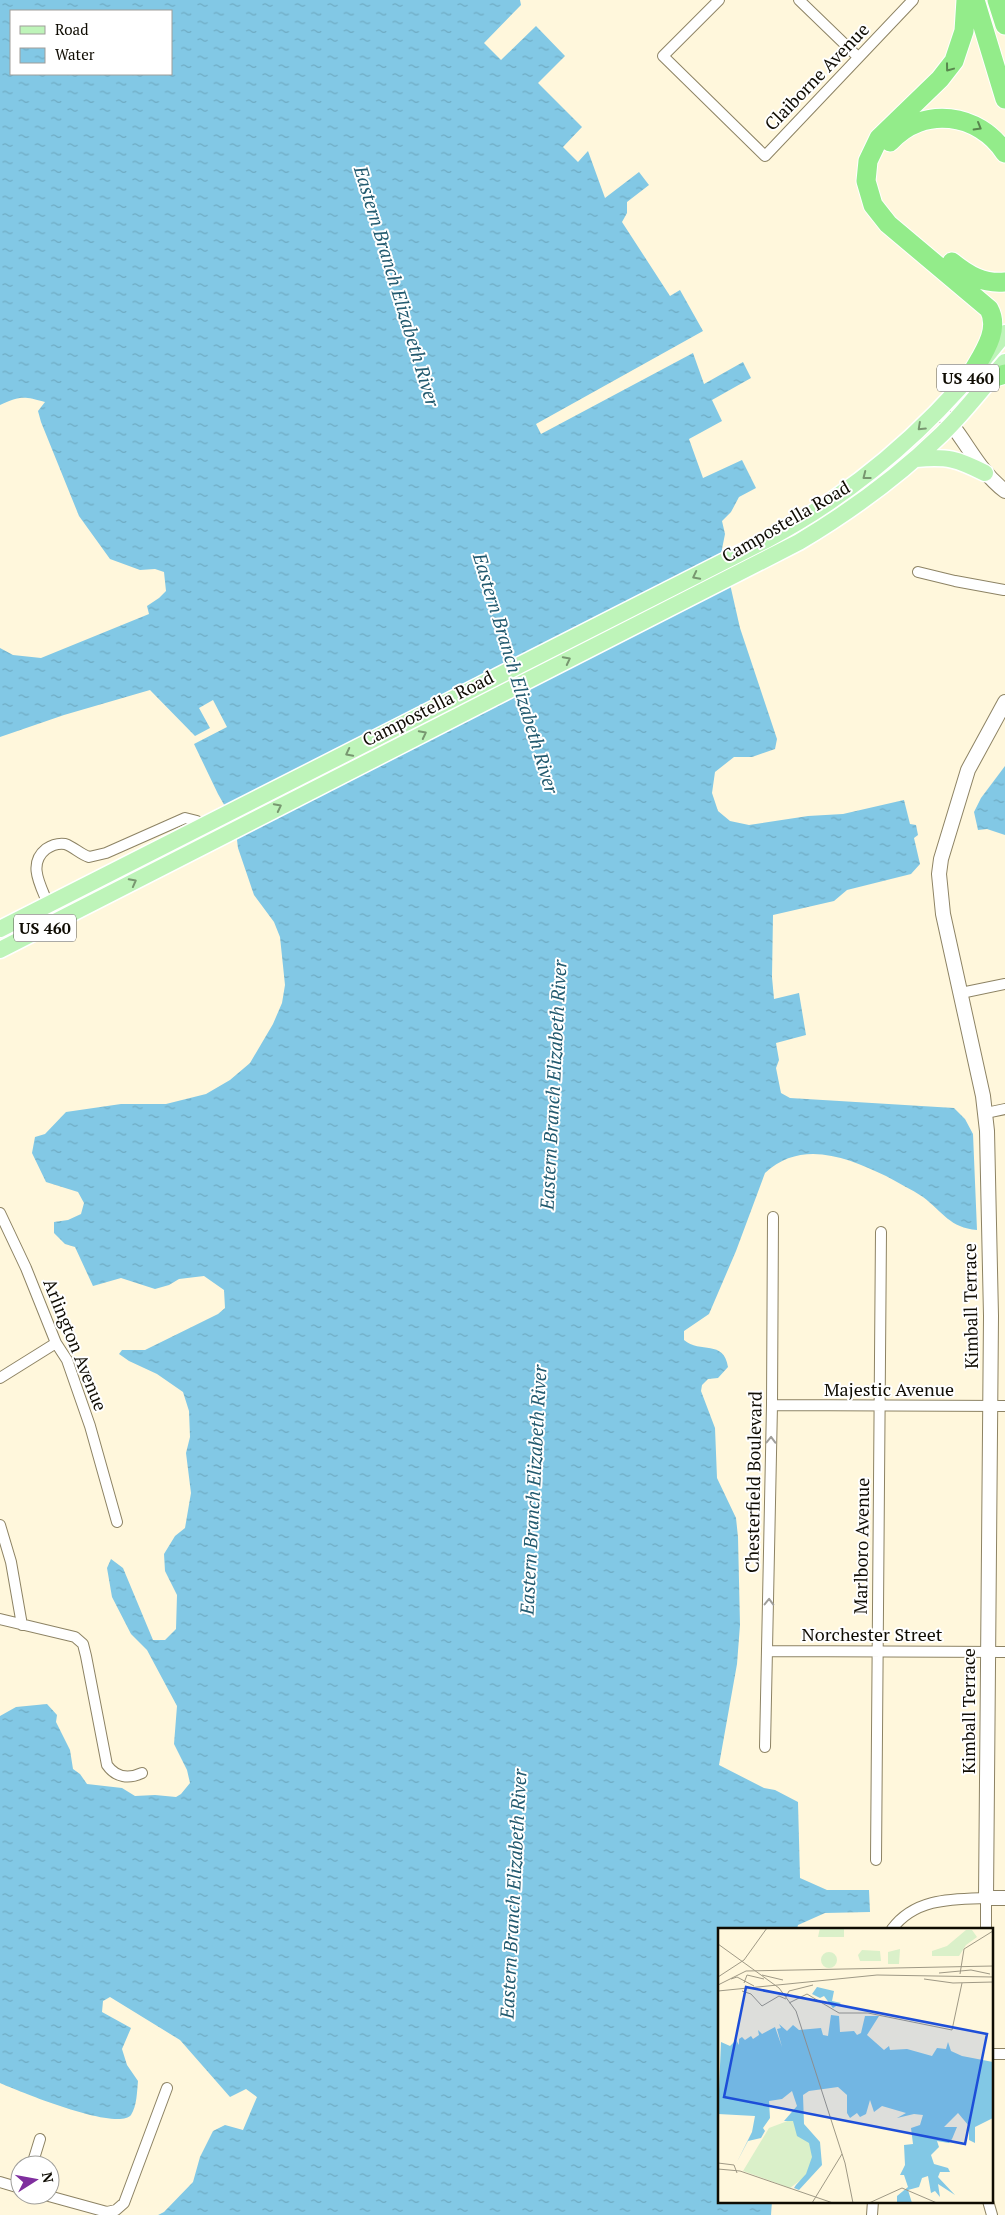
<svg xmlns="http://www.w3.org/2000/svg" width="1005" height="2215" font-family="'PT Serif',serif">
<defs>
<pattern id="water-ripples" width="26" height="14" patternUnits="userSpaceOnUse" patternTransform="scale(1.25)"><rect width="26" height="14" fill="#82c8e5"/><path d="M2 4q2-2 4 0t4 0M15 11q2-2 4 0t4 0" fill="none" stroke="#6fabc3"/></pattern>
</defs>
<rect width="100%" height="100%" fill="#fff7dc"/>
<!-- water -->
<path fill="url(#water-ripples)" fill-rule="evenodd" d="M0 0H520L521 5 484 43 501 60 536 26 565 56 538 83 582 127 563 147 578 162 588 151 605 198 639 172 649 185 627 202V213L622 222 670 296 680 290 703 331 536 424 541 434 693 353 704 384 743 362 751 378 712 400 722 421 689 439 703 478 742 460 756 488 739 497 731 512 722 521 725 534 722 549 740 628 777 739 775 749 752 757H734L715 772 712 793 718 811 730 821 749 825 808 816 843 814 904 800 910 824 916 825 918 835 914 838 920 864 911 874 847 890 834 901 773 915 772 977 774 999 799 993 806 1035 776 1043 779 1060 776 1068 781 1093 790 1098 954 1108 965 1119 973 1134 977 1230C950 1228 943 1212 923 1197 911 1189 898 1183 886 1176 847 1157 801 1139 765 1173L736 1251 709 1314 684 1331V1340C700 1354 724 1339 728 1367L718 1378 708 1379 702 1385 701 1391 715 1428 717 1478 736 1518 738 1537 740 1625 737 1664 719 1765 764 1788 775 1790 798 1802 800 1878 827 1890H869L870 1912 825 1913 798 1925 797 1929H719V2201H772L771 2215H158L164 2212 193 2182 200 2157 213 2131 225 2125 243 2130 257 2097 246 2089 230 2097 180 2040 110 1997 103 2001 102 2012 131 2028 122 2049 127 2065 138 2081C137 2091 137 2106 131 2115 118 2132 18 2091 0 2083V1716L16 1707 47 1704 57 1715 56 1722 70 1750 73 1769 80 1774 87 1784 122 1788 135 1796 155 1795 176 1797 181 1794 190 1783 187 1770 174 1744 177 1706 147 1650 131 1634 112 1597 107 1568 111 1559 123 1568 153 1640H165L176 1629 177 1595 165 1571 164 1554 175 1536 185 1528 191 1493 186 1453 190 1437 189 1411 183 1392 157 1374 129 1361 119 1354 122 1350H145L218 1314 225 1308 224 1290 204 1276 179 1279 169 1285 155 1289 121 1278 93 1286 75 1247 65 1244 54 1233V1222L68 1220 81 1214 84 1203 78 1192 46 1182 32 1153 35 1137 45 1134 66 1112 121 1104H166L206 1094 230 1080 250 1063 273 1024 282 1003 285 985 280 937 274 922 254 895 238 848 235 824 218 794 194 744 227 727 213 700 199 708 210 728 195 736 150 690 64 715 0 737V648L13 655 41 658 149 614 147 606 159 598 166 591 164 572 155 569 140 570 110 559 79 516 41 422 38 411 45 402C23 396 20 396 0 405ZM11 11H171V74H11Z
M1005 766V835L987 829 978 830 974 812 981 798Z"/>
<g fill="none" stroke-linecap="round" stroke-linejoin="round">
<!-- street casing -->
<g stroke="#8d8364" stroke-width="12">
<path id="street" d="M719 0 663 56 765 156 913 0
M799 0 858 57
M918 572 955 581 1004 590
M48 904C41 886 27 864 46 849 52 845 58 843 65 844 74 847 80 854 89 857L106 853 185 818 197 821
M961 993 1005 984
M986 1113 1005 1109
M0 1213 26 1268 56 1343 67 1360 90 1426 117 1522
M0 1378 56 1343
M772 1405 1005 1406
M0 1525 11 1562 22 1625
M0 1619 75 1637 83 1644 86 1656 107 1765C116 1778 129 1779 142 1773
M768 1651 1005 1652
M765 1747 772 1405 773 1217
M876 1860 881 1232
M892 1929C915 1898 952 1899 986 1898V1929
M991 2054H1005
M32 2165 40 2139
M0 2182 20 2188
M45 2195 107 2212 116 2210 124 2203 167 2088
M988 2201 992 2215
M872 2215 873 2201"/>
</g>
<!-- secondary casing -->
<g stroke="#8d8364" stroke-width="16">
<path id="secondary" d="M939 410C965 436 975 468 1005 491
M1005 702 968 770 941 859 939 874 943 914 983 1096 987 1131 991 1316 986 1898H1005"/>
</g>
<!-- primary casing -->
<g stroke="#fff" stroke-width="19">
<path id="primary" d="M916 459C948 456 957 459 985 473
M0 929 766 540C861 490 940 418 1005 333
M0 950 799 542C851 511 899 476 942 434 965 412 984 386 1005 362"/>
</g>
<!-- highway casing -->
<g stroke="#fff" stroke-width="21">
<path id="highway" d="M966 0 964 31 954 61 940 79 879 138 868 161 866 181 873 205 888 224 989 309C1001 331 981 356 971 375
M975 0 1005 99
M997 0 1005 25
M890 142C923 105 979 113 1005 153
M952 262C968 275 983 284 1005 282
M992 378 1005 374"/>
</g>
<!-- street -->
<use href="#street" stroke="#fff" stroke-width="10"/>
<!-- secondary -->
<use href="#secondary" stroke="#fff" stroke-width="14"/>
<!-- primary -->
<use href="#primary" stroke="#bef4b9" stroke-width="16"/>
<!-- highway -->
<use href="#highway" stroke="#93ec8a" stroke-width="19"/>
</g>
<!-- one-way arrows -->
<defs><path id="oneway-chevron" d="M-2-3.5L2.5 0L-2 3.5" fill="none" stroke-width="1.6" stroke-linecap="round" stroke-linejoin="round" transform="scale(1.25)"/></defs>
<g stroke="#58874d">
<use href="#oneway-chevron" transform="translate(949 68) rotate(127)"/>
<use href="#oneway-chevron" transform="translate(978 127) rotate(30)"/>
</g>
<g stroke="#789770">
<use href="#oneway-chevron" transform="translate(921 427) rotate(137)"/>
<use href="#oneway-chevron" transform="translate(866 476) rotate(142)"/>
<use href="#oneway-chevron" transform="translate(696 576) rotate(153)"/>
<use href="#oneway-chevron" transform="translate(567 660) rotate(-27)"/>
<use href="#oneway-chevron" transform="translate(423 734) rotate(-27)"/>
<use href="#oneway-chevron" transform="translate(349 753) rotate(153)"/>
<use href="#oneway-chevron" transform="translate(278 807) rotate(-27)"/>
<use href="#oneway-chevron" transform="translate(133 882) rotate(-28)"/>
</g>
<g stroke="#9f9e9a">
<use href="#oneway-chevron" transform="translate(771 1440) rotate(-89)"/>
<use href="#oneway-chevron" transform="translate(769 1602) rotate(-89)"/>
</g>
<g text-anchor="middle" stroke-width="4" stroke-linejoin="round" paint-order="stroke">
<!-- shield labels -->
<g fill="#fff" stroke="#57554f" stroke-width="1">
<rect x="937" y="364.5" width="62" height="27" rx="4"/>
<rect x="14" y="914.5" width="62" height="27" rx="4"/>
</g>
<g font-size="16" font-weight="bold" fill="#0f0c03">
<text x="968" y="384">US 460</text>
<text x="45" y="934">US 460</text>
</g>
<!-- street labels -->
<g font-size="18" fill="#0f0c03" stroke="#fff">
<text transform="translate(817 77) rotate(-46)" y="6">Claiborne Avenue</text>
<text transform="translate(786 522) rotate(-30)" y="6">Campostella Road</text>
<text transform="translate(428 709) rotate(-27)" y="6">Campostella Road</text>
<text transform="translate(971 1306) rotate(-91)" y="6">Kimball Terrace</text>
<text transform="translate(75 1345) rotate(68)" y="6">Arlington Avenue</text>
<text x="889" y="1396">Majestic Avenue</text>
<text transform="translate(754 1482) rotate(-89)" y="6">Chesterfield Boulevard</text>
<text transform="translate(862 1546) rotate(-89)" y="6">Marlboro Avenue</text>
<text x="872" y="1641">Norchester Street</text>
<text transform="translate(969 1711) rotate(-90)" y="6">Kimball Terrace</text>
</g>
<!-- water labels -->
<g font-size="19" font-style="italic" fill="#225a6f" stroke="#fff">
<text transform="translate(397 286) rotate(73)" y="7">Eastern Branch Elizabeth River</text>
<text transform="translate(516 673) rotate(73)" y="7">Eastern Branch Elizabeth River</text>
<text transform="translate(553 1085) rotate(-87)" y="7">Eastern Branch Elizabeth River</text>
<text transform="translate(533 1490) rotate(-87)" y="7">Eastern Branch Elizabeth River</text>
<text transform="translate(513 1894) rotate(-87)" y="7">Eastern Branch Elizabeth River</text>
</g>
</g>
<!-- overview -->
<g transform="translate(718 1928)">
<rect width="275" height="275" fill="#fff7dc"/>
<path d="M102 0H126V9H100ZM248 2H254L259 9 248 17 241 28H214V23L229 18ZM182 21 181 36H170V24Z" fill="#daf0c9"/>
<path d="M80 189 93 217 95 232 88 248 72 260 25 243 51 200Z" fill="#daf0c9"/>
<path d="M144 22 162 23 163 33H142L140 27ZM103 32a8 8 0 1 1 16 0a8 8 0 1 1-16 0Z" fill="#daf0c9"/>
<path d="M99 59 116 63 114 73 123 75 115 80 106 68 102 70 94 66ZM113 87 121 88 122 104 136 103 139 107 143 105 147 88H161L149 107 166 122 171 118 172 122 189 121 214 128 219 120 228 121 230 114 233 123 244 128 275 134V190L257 199V215L251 212V198L240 185 226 199H239L234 211 231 215 219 213 221 219 213 227 216 236 230 240 232 244H222L220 249 237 267 220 256 222 269 217 263 213 265 210 248 204 250 201 259 190 262 194 275H179V268L190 259 186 247H182L187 237 186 217 195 216 193 200 202 197 205 187 196 186 179 190 188 185 164 178 156 184 152 172 148 186 142 189 139 185 132 190 129 185V167L120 159 91 163 85 167 86 196 102 214 104 237 81 262 76 260 78 257 88 246 94 229 91 215 79 208 75 193H66L79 178 74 163 64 171 51 173 52 190 45 200 47 203 43 210 30 213 19 234 34 204 37 188 0 186 3 114 12 118 18 112 21 117V111L24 109 27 112 33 108 35 111 41 107 40 102 44 106 57 99 64 119 59 101 63 100 61 96 69 103 75 97 81 102 103 100 105 107 110 108Z" fill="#82c8e5"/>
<path fill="none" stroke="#9f9985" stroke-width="1" d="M0 16 61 60 78 83 127 235 135 275M221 45 253 42 272 46M242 46 246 21 275 3M44 47 65 52M0 49 26 32 49 0M13 51 19 49 36 58M206 51 235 55 275 54M26 55 29 47 46 51M0 57 28 43 275 38M0 63 159 47 275 49M24 63 33 66 44 78 61 68 68 71M68 69 71 63 95 57M71 75 89 66 121 85H150L234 102 244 55M0 235 16 237 19 245M0 241 22 243 115 275M94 275 124 226M151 275 184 260 219 275"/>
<path fill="#1d4ed8" fill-opacity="0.15" stroke="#1d4ed8" stroke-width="2.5" d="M28 59 269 106 247 216 6 169Z"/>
<rect width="275" height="275" fill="none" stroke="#0f0c03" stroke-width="2.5"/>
</g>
<!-- legend -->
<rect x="10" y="10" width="162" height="65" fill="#ffffff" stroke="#9f9e9a"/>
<rect x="20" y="26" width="25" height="8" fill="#bef4b9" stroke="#9f9e9a"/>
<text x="55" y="35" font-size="15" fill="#0f0c03">Road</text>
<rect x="20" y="48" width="25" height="15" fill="url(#water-ripples)" stroke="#9f9e9a"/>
<text x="55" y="60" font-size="15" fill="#0f0c03">Water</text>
<!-- north arrow -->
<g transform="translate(35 2180) rotate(79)"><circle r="24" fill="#ffffff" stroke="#9f9e9a"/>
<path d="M0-4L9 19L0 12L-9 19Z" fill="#7f2e9e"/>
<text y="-8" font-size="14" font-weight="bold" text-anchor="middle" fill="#0f0c03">N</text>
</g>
</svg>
